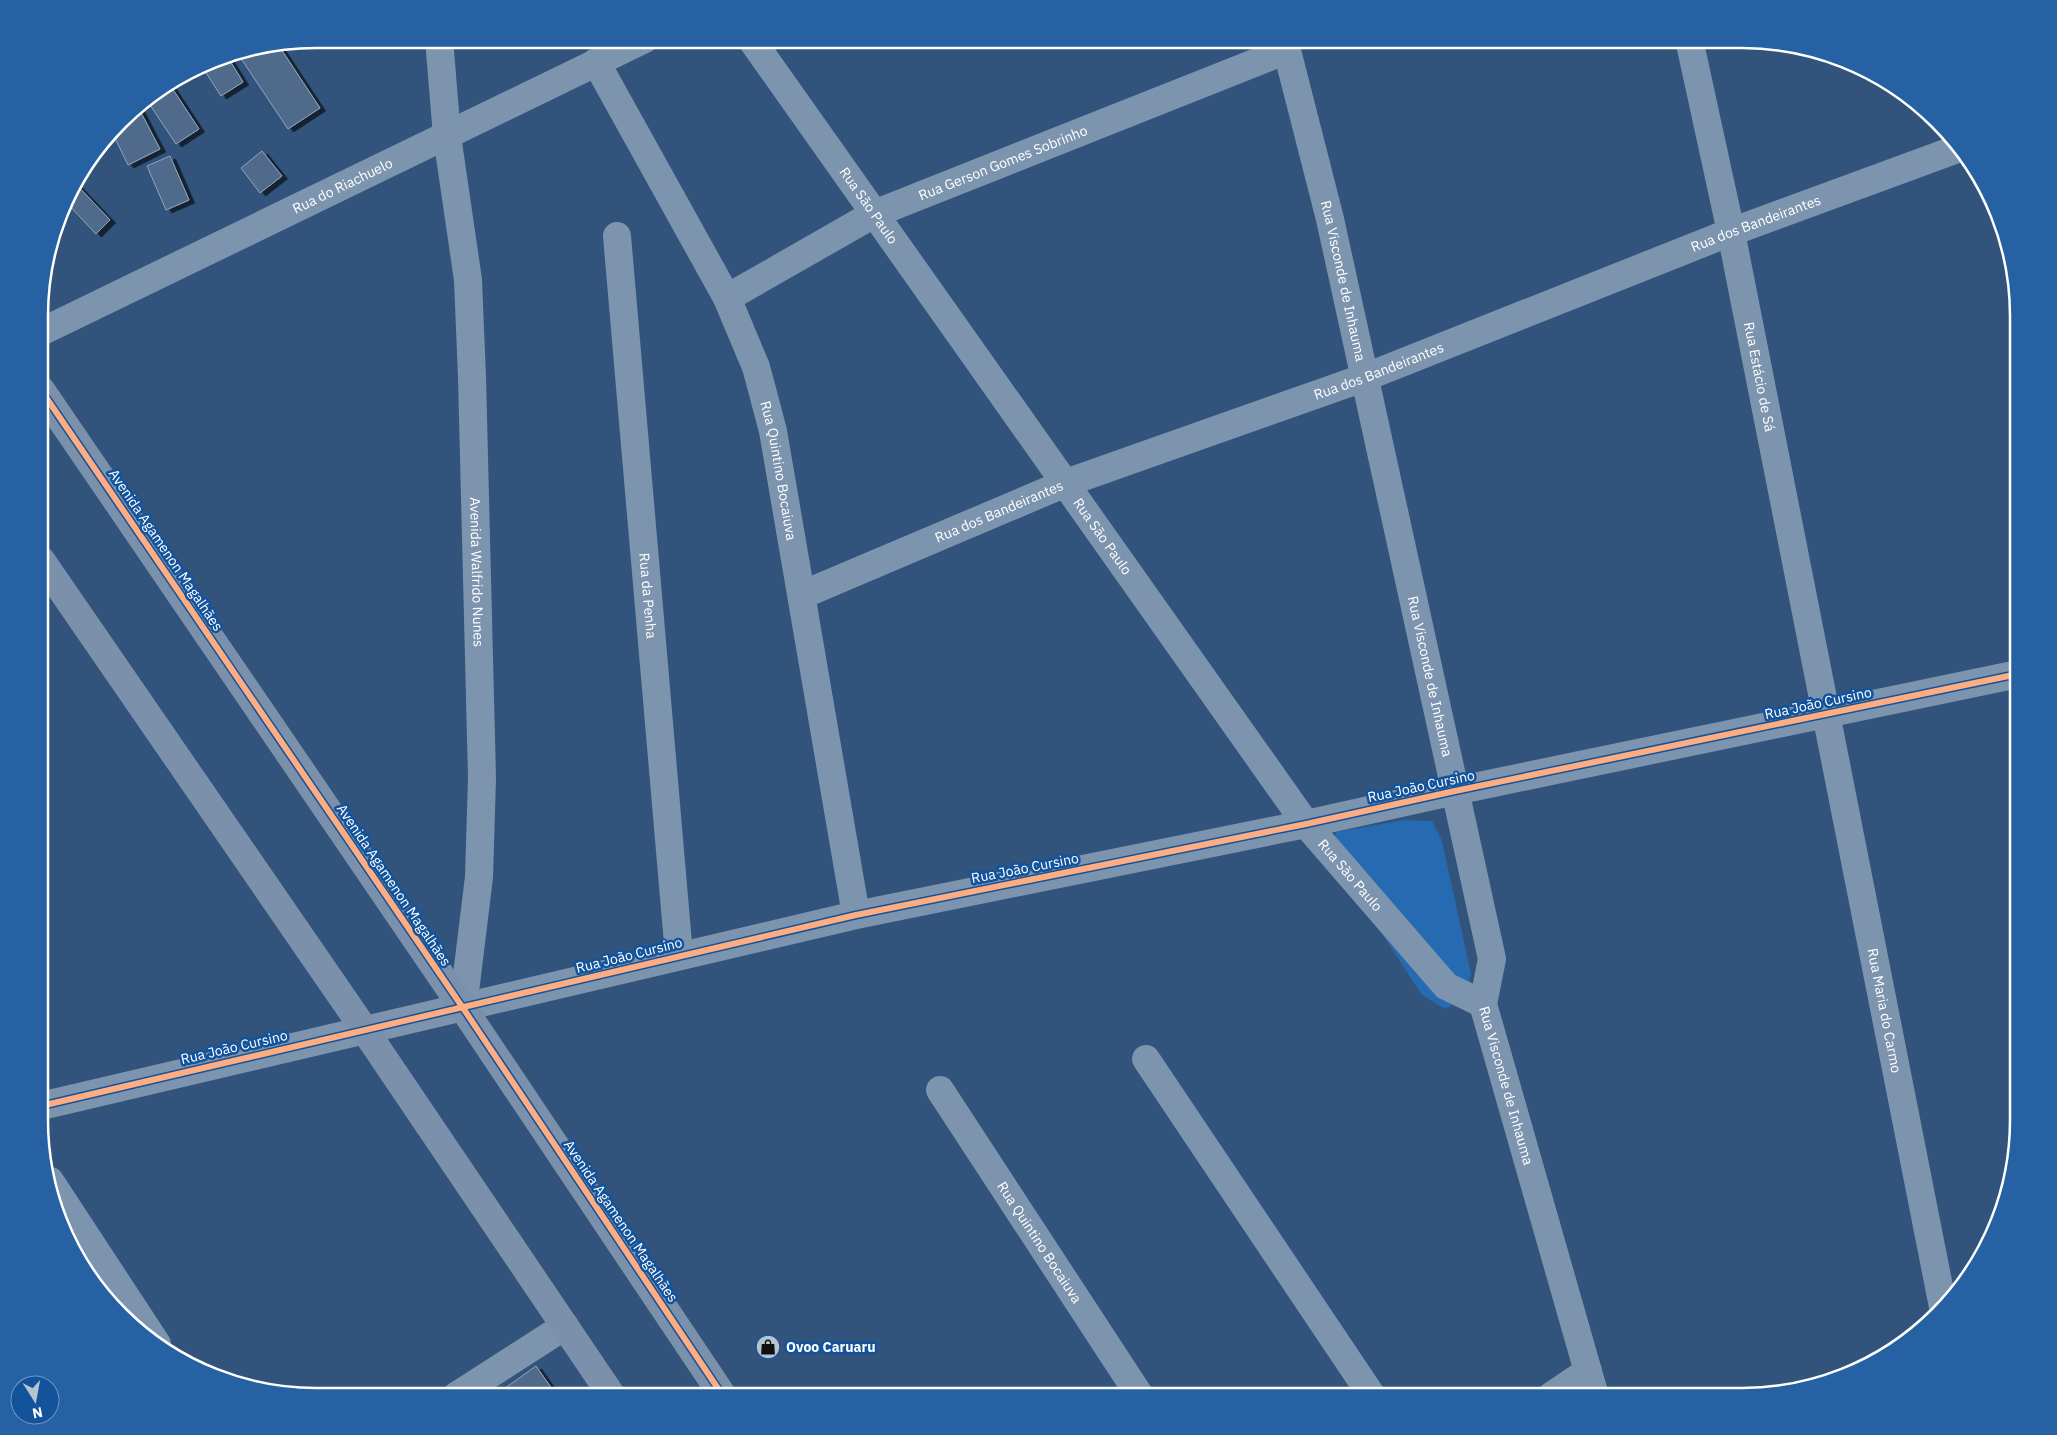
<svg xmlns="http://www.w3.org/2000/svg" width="2057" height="1435" font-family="'IBM Plex Sans',sans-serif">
<defs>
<filter id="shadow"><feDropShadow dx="5.5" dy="3" stdDeviation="0" flood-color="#0009"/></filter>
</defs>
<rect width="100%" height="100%" fill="#32547c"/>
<!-- green -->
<path fill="#266ab1" d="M1405 820 1432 821 1442 841 1471 974 1463 999 1445 1009 1422 995 1338 866 1333 847 1336 832Z"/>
<!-- building -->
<path fill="#4f6b8a" stroke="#91a4bb" filter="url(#shadow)" d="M279 46 320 108 288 129 238 54Z
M227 56 243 82 221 96 201 65 210 60Z
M170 85 199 129 176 144 146 99Z
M137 105 160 149 128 165 113 134Z
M262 151 282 176 260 193 241 168Z
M170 156 189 200 166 210 147 166Z
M75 183 110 220 96 234 65 201 67 193Z
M536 1366 557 1396H494Z"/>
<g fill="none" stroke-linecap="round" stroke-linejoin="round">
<!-- minor -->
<g stroke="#7c94ae" stroke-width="28">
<path id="s1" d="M439 39 447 136 468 280 472 377 482 778 479 877 463 1008"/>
<path id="s2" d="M1689 39 1731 232 1943 1307"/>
<path id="s3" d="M596 62 727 298 756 367 773 431 856 915"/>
<path id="s4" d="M617 236 679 955"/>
<path id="s5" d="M727 298 874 214 1287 50"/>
<path id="s6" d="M41 332 645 39"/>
<path id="s7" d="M802 595 1066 483 1366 377 1731 232 1957 149"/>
<path d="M1146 1059 1372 1396"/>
<path id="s8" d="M940 1090 1140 1396"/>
<path d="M50 1181 157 1344"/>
<path d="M456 1396 565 1326"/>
<path d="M1551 1396 1588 1371"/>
</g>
<!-- tertiary -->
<g stroke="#7c94ae" stroke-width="28">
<path id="s9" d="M751 39 1306 824 1446 986 1483 1004"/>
<path id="s10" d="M1284 39 1330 219 1492 959 1483 1004 1595 1396"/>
<path d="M41 1106 856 915 1306 824 1455 791 2018 674"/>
</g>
<!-- primary -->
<path stroke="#7a90ab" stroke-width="28" d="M41 390 463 1008 723 1396
M41 560 364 1029 612 1396"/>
<!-- cycleway casing -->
<g stroke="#12539b" stroke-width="9">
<path id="cycleway" d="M41 390 463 1008 723 1396
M41 1106 856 915 1306 824 1455 791 2018 674"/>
</g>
<!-- cycleway -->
<use href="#cycleway" stroke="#ffac80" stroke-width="6"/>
</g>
<!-- icons -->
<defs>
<g id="shop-disc" transform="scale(1.25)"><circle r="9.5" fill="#b7c3d1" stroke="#12539b"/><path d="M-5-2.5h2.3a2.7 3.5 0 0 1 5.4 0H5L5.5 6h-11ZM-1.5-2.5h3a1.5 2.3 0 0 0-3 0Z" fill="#111"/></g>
</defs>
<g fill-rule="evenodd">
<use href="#shop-disc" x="768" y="1347"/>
</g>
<g text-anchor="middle" stroke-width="5" stroke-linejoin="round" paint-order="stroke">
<!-- street labels -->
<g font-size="14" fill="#fff" stroke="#12539b">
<text dy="5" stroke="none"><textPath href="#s5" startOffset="308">Rua Gerson Gomes Sobrinho</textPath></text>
<text dy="5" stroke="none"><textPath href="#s6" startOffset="335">Rua do Riachuelo</textPath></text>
<text dy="5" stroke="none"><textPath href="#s9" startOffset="204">Rua São Paulo</textPath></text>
<text dy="5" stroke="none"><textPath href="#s7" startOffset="1024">Rua dos Bandeirantes</textPath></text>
<text dy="5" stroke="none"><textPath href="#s10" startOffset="249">Rua Visconde de Inhauma</textPath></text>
<text dy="5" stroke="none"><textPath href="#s7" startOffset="619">Rua dos Bandeirantes</textPath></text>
<text dy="5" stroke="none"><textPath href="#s2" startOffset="345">Rua Estácio de Sá</textPath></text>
<text dy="5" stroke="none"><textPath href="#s3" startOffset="451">Rua Quintino Bocaiuva</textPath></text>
<text dy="5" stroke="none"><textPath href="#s7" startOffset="214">Rua dos Bandeirantes</textPath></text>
<text dy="5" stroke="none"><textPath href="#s9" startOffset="609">Rua São Paulo</textPath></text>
<text transform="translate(166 550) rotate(56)" y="5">Avenida Agamenon Magalhães</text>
<text dy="5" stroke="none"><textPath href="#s1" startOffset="535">Avenida Walfrido Nunes</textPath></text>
<text dy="5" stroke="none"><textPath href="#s4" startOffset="361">Rua da Penha</textPath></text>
<text dy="5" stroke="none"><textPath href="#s10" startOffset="654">Rua Visconde de Inhauma</textPath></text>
<text transform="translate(1818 703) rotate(-12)" y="5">Rua João Cursino</text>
<text transform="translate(1421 786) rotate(-12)" y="5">Rua João Cursino</text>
<text transform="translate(1025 868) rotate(-11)" y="5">Rua João Cursino</text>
<text dy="5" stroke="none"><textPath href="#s9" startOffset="1029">Rua São Paulo</textPath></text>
<text transform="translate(394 885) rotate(56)" y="5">Avenida Agamenon Magalhães</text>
<text transform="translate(629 955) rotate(-14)" y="5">Rua João Cursino</text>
<text dy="5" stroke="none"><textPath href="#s2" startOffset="991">Rua Maria do Carmo</textPath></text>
<text transform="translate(234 1047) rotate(-13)" y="5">Rua João Cursino</text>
<text dy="5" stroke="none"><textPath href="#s10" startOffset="1074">Rua Visconde de Inhauma</textPath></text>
<text transform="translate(621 1221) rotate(56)" y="5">Avenida Agamenon Magalhães</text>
<text dy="5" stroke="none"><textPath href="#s8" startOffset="182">Rua Quintino Bocaiuva</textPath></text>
</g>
<!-- poi labels -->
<g font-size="14" font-weight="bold" fill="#fff" stroke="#12539b" text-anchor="start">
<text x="786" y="1352">Ovoo Caruaru</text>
</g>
</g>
<!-- crop -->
<path d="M0 0H2057V1435H0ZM316 48H1742A268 268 0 0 1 2010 316V1120A268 268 0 0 1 1742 1388H316A268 268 0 0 1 48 1120V316A268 268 0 0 1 316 48Z" fill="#2561a3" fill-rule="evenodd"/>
<path fill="none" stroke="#fff" stroke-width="2.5" d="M316 48H1742A268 268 0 0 1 2010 316V1120A268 268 0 0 1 1742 1388H316A268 268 0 0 1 48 1120V316A268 268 0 0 1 316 48Z"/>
<!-- north arrow -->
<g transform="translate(35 1400) rotate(169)"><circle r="24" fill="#12539b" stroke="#7198c3"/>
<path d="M0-4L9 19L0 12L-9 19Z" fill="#b7c3d1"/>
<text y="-8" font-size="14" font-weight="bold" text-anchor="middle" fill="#ffffff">N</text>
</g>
</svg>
